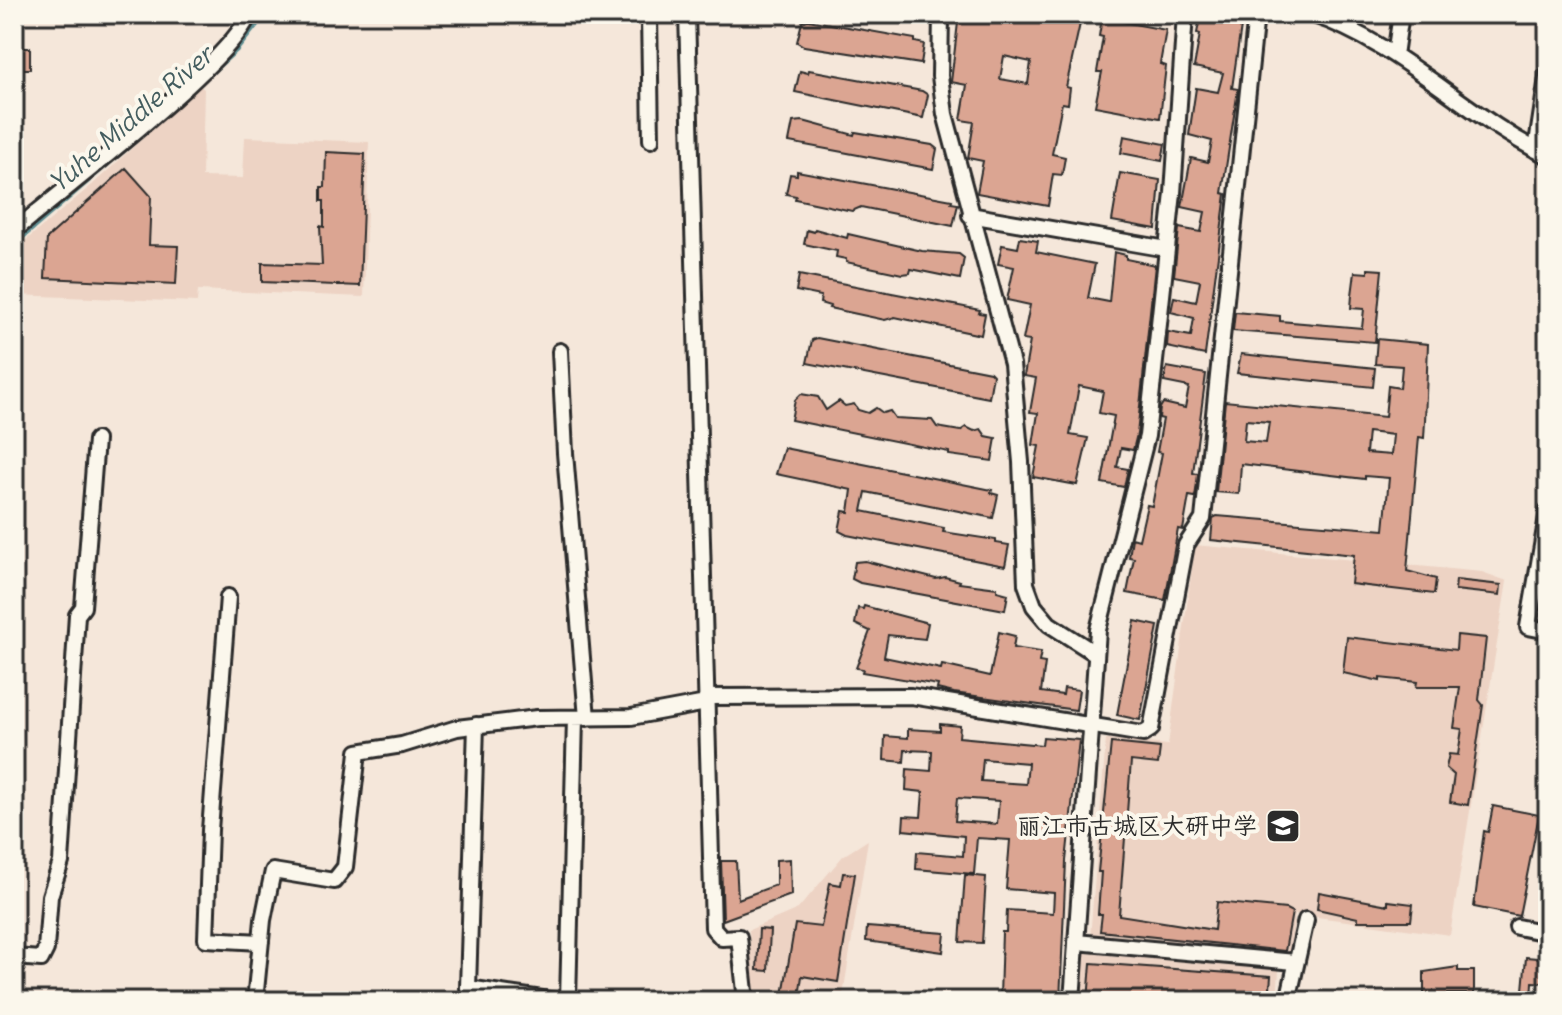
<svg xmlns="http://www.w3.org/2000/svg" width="1562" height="1015" font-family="Delius,'LXGW WenKai TC',sans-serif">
<rect width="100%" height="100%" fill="#f5e7da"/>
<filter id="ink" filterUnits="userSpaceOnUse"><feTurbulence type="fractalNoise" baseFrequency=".0125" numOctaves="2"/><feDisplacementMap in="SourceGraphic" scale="16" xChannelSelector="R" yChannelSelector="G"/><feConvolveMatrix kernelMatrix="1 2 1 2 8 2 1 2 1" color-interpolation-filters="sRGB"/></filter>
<g filter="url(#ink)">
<!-- built -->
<path fill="#edd3c4" d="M200 86 204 89 202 177 243 178 245 137 369 142 364 297 198 290 197 302 14 295V250L92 185Z
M1195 545 1482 572 1507 581 1450 935 1295 914 1290 955 1090 938 1106 739 1168 745Z
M868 840 842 1001H753L749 930 798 909 843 856Z
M1085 953 1279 970 1277 1001H1081Z"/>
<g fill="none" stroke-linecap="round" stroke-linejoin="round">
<!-- stream -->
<path stroke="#5e8f93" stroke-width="4" d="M194 89 237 50 265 15
M14 245 161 119"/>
</g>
<!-- building -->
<path fill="#dba592" stroke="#2b2b2b" stroke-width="2" fill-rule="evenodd" d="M959 14H1052L1081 19 1066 87 1070 88 1068 104 1062 103 1052 154 1065 157 1062 175 1053 174 1048 206 977 193 983 161 968 158 974 122 961 120 967 85 951 82ZM1004 56 1031 62 1028 84 1000 79Z
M1223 16 1242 20 1232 88 1238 89 1237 96 1222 193 1226 194 1205 355 1167 347 1168 332 1191 336 1194 318 1171 312 1174 297 1196 302 1200 281 1174 276 1179 228 1201 232 1205 212 1182 207 1191 158 1208 162 1212 141 1189 135 1196 88 1218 92 1223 73 1194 67 1200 34 1197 33 1200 18 1222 22Z
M1102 18 1166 30 1160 64 1166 66 1160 118 1095 106 1102 72H1097L1103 37 1099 36Z
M808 20 915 39V42L924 44 921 64 804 46 797 42 802 22Z
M14 48H30V69H14Z
M809 70 922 91 928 95 923 118 795 92 800 71 808 73Z
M803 121 854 135 855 132 932 145 937 149 933 169 789 142 793 122Z
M1124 136 1165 144 1162 161 1121 153Z
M326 152 365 154 360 286 262 282V263L322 265 320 226 324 227V201H321V187H325Z
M126 168 151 196 149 245 178 246 176 284 45 278 47 238Z
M797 171 952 200 951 203 958 204 953 226 861 207 852 211 795 199 796 196 786 194 790 174 797 175Z
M1120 173 1160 180 1156 229 1112 221Z
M815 229 847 238 848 234 922 251 959 254 964 258 960 279 911 269 910 273 902 274 846 262V259L836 257 837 251 804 244 807 230 814 232Z
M1020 238 1038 241 1036 252 1095 264 1088 298 1109 302 1114 252 1126 255V259L1155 265 1137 434 1133 450 1121 448 1117 467 1128 469 1124 487 1102 483 1114 416 1099 413 1103 391 1079 386 1070 435 1088 438 1077 485 1033 477 1039 446 1033 445 1038 413 1030 412 1036 378 1024 376 1030 341 1023 340 1030 305 1007 300 1014 267 998 264 1002 245 1018 248Z
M1368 269 1382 270 1375 342 1233 331 1235 312 1280 316V321L1362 328 1364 309 1351 308 1352 295 1355 272 1368 273Z
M799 275 980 310 979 313 985 314 981 335 895 317 885 320 829 308 830 306 820 303 821 296 796 291Z
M817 338 990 372 993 375 989 398 807 363 812 340Z
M1377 339 1428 344 1425 421 1424 438 1419 437 1407 571 1436 579 1434 594 1351 584 1354 555 1211 540 1213 518 1217 516 1384 530 1389 478 1365 476V479L1241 464 1239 494 1216 492 1225 401 1385 417 1388 386 1400 388 1402 366 1375 364ZM1246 420 1269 422 1266 443 1244 441ZM1368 432 1393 435 1391 455 1366 453Z
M1241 354 1375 368 1373 387 1237 373Z
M1167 367 1206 374 1193 473 1198 474 1196 490 1195 497 1189 496 1183 530 1178 529 1165 600 1127 593 1134 558 1129 557 1132 538 1139 540 1147 505 1152 506 1162 453 1157 452 1163 419 1159 418 1160 408 1163 403 1185 408 1189 387 1164 382Z
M801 394 818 397 826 410 839 401 845 406 854 404 858 410 868 413 876 408 883 413 890 411 895 418 932 420 937 427 960 431 966 427 974 431 981 429 986 436 996 438 992 461 949 455V452L791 420 795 400Z
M784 448 992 490 991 493 998 495 993 518 866 492 862 511 944 528 943 532 996 540V543L1009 545 1005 566 847 535 839 531 843 511 849 512 852 490 776 474Z
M865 561 936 579 945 577 960 581 959 583 997 588V591L1008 594 1005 610 860 583 852 579 855 562Z
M1456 580 1501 585 1500 595 1455 590Z
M864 606 928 623 925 639 888 635 884 657 941 669 942 665 990 676 999 632 1015 636 1013 648 1041 652 1039 662 1045 663 1041 692 1063 695 1064 688 1079 690 1076 710 954 693 937 689 938 685 862 672 863 669 856 668 870 631 855 624 858 608 863 609Z
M1135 621 1158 626 1140 720 1117 715Z
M1457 635 1486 638 1479 700 1483 705 1468 805 1450 802 1454 775 1446 768 1449 754 1458 755 1462 729 1454 728 1460 687H1416L1417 682 1380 678V681L1343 673 1347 637 1456 650Z
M940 724 960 726 959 737 1042 745 1043 737 1079 740 1066 861 1060 1001 1000 997 1002 932H1006L1007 910 1053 913 1054 893 1006 889 1010 840 977 838 974 874 916 869 917 852 963 856 964 836 903 830 904 816 921 817 923 792 906 790 907 769 931 771 932 751 905 750 904 762 884 760 885 736 908 738V729L940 731ZM983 759 1028 763 1026 784 981 781ZM957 798 999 801 997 824 955 821Z
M1111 743 1160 748 1158 764 1131 761 1119 915 1214 930 1217 902 1286 909 1292 912 1285 951 1100 931 1102 914H1098L1101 872H1098Z
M1493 806 1539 815 1519 916 1474 907 1484 831 1488 832Z
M790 859 791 895 723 920 721 861H736L738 899 776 885V860Z
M843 873 855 874 838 982 802 976 799 997 783 995 795 924 821 927 830 883 841 885Z
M965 875 986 877 982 943 960 942Z
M1319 892 1388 905V901L1413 904 1411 921H1358V918L1317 909Z
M867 927 945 933 943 952 866 941Z
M759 929 770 930 768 971 757 970Z
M1526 957 1548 959V983L1533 982 1532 1001H1522Z
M1091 963 1271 976 1269 1001H1088Z
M1458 967V971H1474V994H1424V972Z"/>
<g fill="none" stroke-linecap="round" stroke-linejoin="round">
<!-- minor casing -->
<g stroke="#2b2b2b" stroke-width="20">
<path id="minor" d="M649 14 651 140
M687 14 713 928 722 938 739 937 746 1001
M941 14 940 76 945 114 1012 364 1021 462 1026 584 1034 606 1049 624 1096 654
M1311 14C1400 43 1464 115 1548 156
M1395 55 1401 14
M1536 150 1548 71
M970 215 1167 249
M14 231C60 192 234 60 249 14
M560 351 565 453 587 718
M1548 511 1528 627 1548 631
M228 597 210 830 206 939 261 942
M706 697 911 696 1143 734 1151 729 1186 545 1203 519 1256 14
M476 725 468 988 556 1001
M1517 927 1548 933
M1076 942 1295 962
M14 957 41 959 46 949 50 896 61 862 77 615 83 607 96 440
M255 1001 263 920 273 871 334 881 345 867 358 752 402 745 457 728 537 718 631 717 706 703
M568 1001 575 718
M1072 1001 1098 630 1147 436 1173 193 1185 14
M1288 1001 1306 920"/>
</g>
<!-- minor -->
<use href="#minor" stroke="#fbf7ec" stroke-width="14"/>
</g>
</g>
<!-- icons -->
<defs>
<g id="school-square" transform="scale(1.8)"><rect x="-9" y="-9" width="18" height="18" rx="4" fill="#2b2b2b" stroke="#fbf7ec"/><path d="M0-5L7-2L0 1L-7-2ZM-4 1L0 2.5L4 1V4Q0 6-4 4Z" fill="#fff"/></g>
</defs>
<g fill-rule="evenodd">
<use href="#school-square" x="1283" y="826"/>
</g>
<g text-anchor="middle" stroke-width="8" stroke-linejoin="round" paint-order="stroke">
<!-- poi labels -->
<g font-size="24" fill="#2b2b2b" stroke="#fbf7ec" text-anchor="end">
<text x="1257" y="834">丽江市古城区大研中学</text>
</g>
<!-- water labels -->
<g font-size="26" font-style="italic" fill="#445d5f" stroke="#fbf7ec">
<text transform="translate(131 119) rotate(-41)" y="9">Yuhe Middle River</text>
</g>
</g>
<!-- margin -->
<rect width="1562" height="1015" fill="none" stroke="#fbf7ec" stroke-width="48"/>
<rect x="24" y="24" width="1514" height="967" fill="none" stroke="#2b2b2b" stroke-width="3" filter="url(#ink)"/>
</svg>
